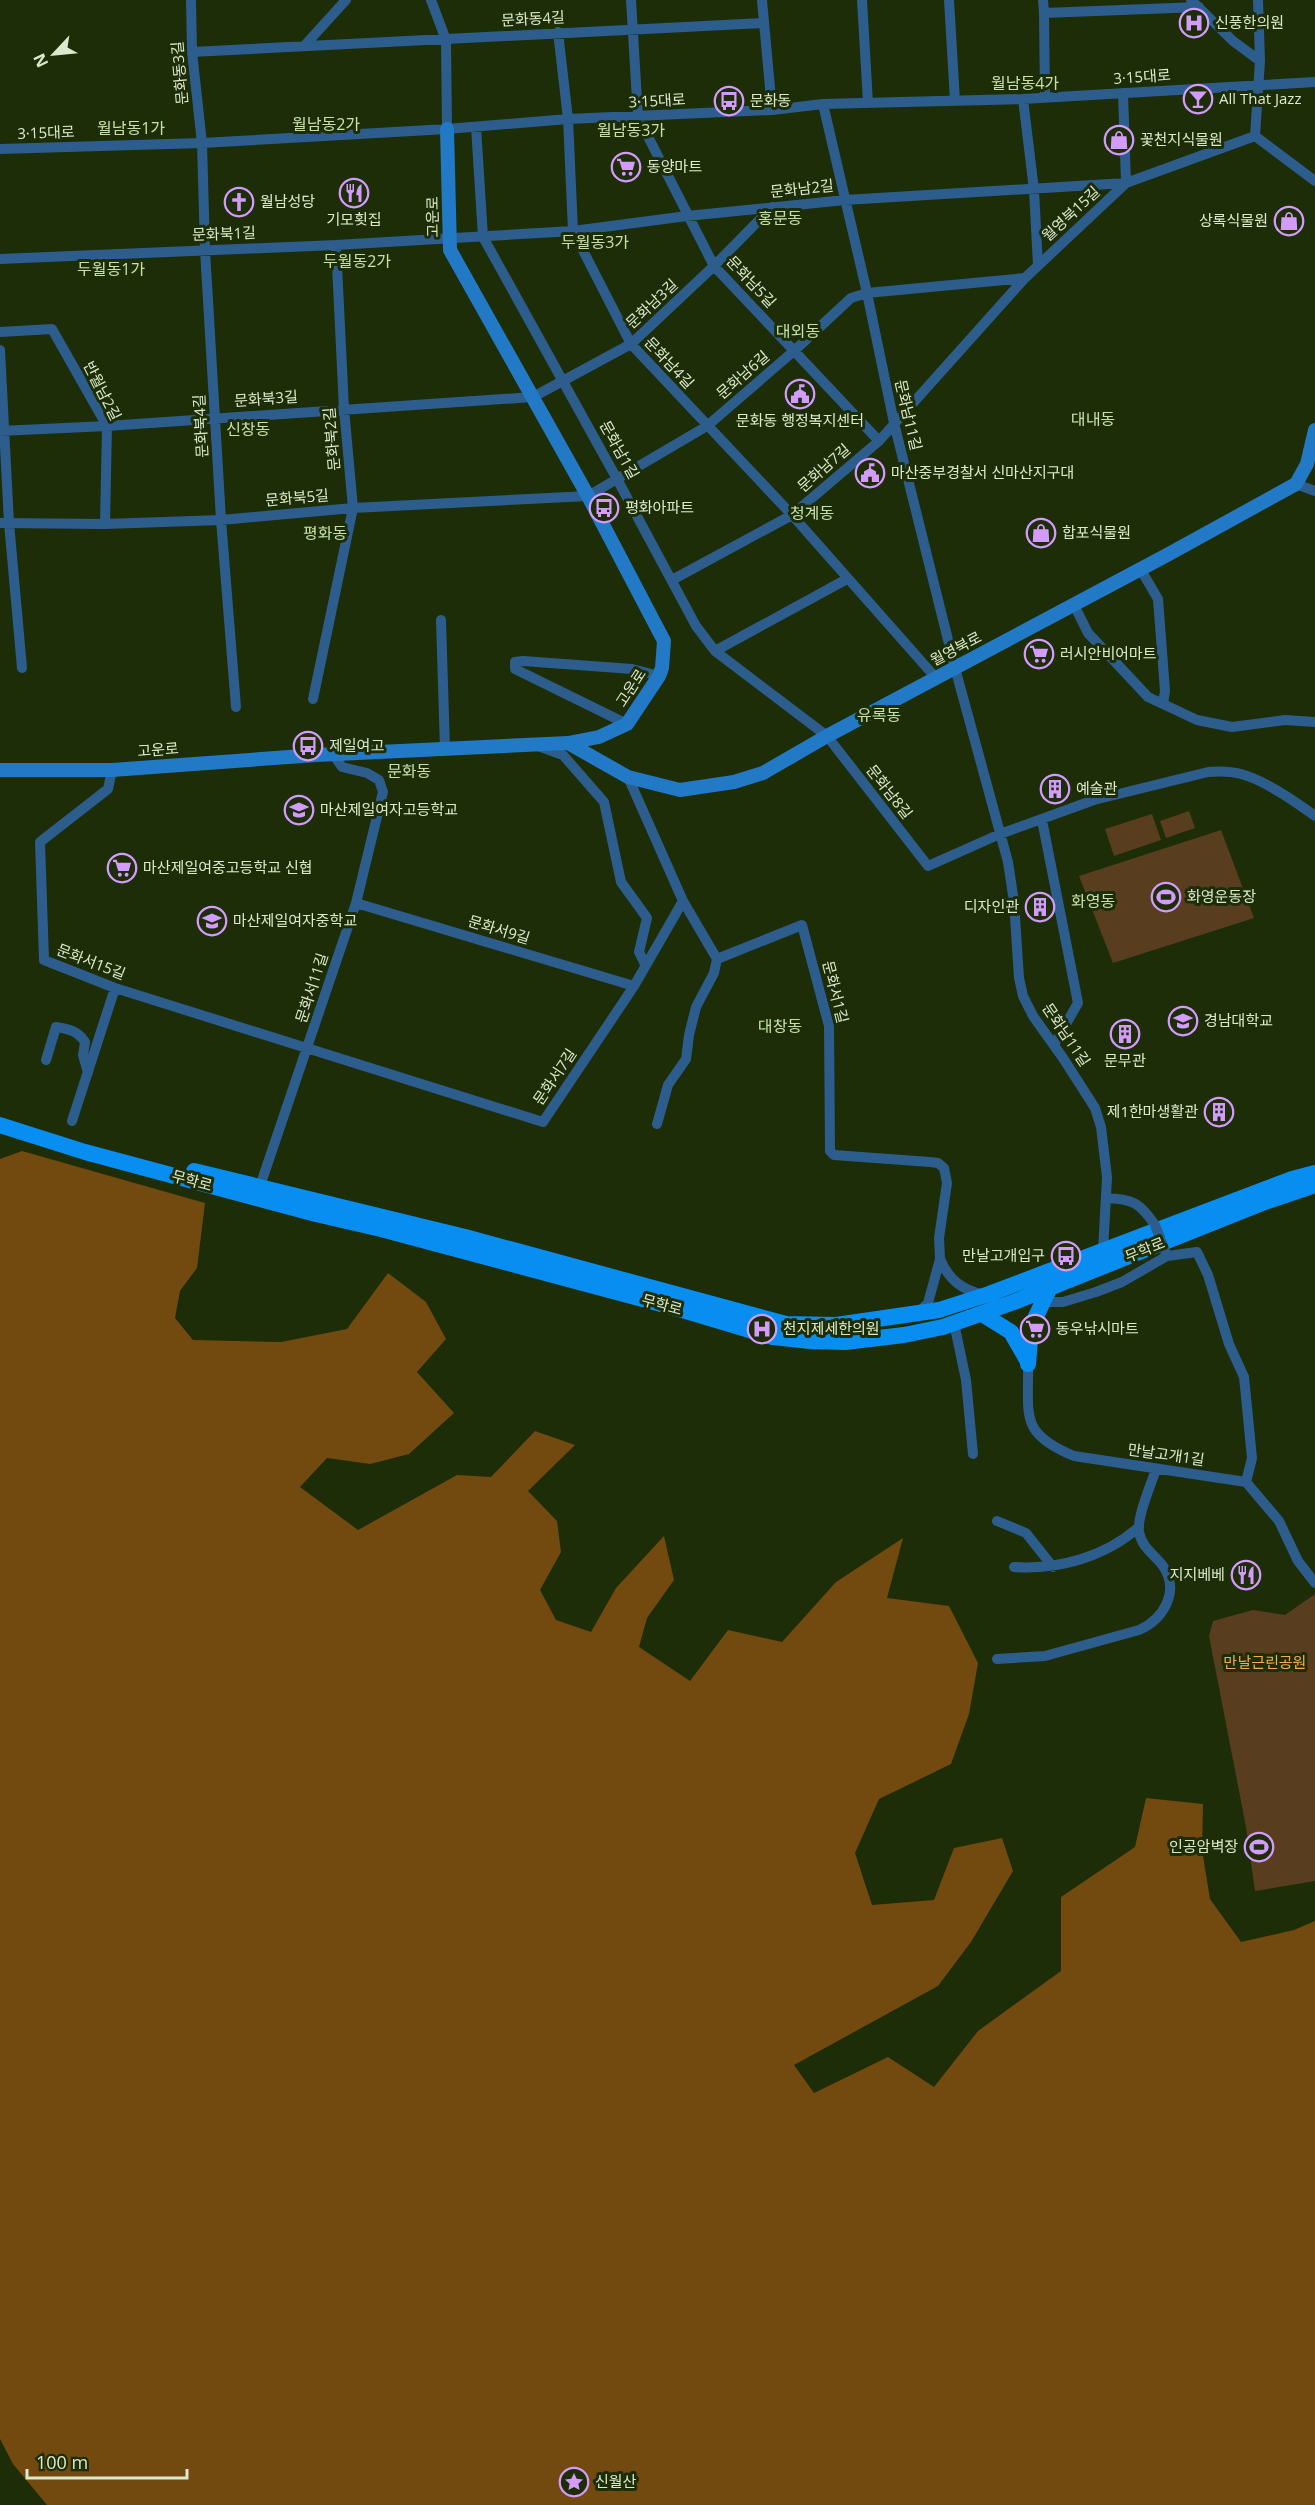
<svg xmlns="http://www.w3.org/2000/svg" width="1315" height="2505" font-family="'Open Sans','Noto Sans KR',sans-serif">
<rect width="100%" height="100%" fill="#1d2d07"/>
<!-- green -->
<path fill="#583e1e" d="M1189 811 1195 828 1166 838 1160 821Z
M1152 814 1161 840 1114 856 1105 829Z
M1221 830 1254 918 1113 963 1079 876Z
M1315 1594V1881L1255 1891 1246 1827 1209 1636 1213 1621 1253 1610 1285 1615Z"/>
<!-- forest -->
<path fill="#72490f" d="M22 1151 205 1203 197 1268 180 1291 175 1318 193 1340 281 1342 347 1329 388 1273 426 1302 446 1339 417 1372 454 1413 409 1454 370 1464 327 1458 300 1487 358 1530 457 1475 491 1477 535 1431 575 1445 528 1491 557 1521 561 1552 540 1590 556 1620 591 1632 616 1588 664 1536 674 1580 647 1618 639 1647 690 1681 728 1630 782 1642 836 1582 903 1538 887 1598 949 1606 978 1663 969 1714 951 1764 879 1799 855 1853 872 1905 934 1900 954 1848 1002 1838 1013 1871 971 1942 938 1986 794 2065 814 2093 888 2057 934 2087 978 2031 1061 1971V1897L1135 1847 1146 1798 1203 1804 1202 1850 1210 1899 1241 1942 1294 1930 1315 1921V2505H47L13 2464 0 2439V1159Z"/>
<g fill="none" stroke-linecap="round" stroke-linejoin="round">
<!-- street -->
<path stroke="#2c5d8c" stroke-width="10" d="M191 0 192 52 202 143 205 250 221 520 236 707
M431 0 446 40 447 129
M631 0 638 117 714 266 879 441
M762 0 772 110
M862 0 868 103
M949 0 955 101
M1043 0 1044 13 1199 7
M1191 0 1233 41 1260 61
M1044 12 1045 98
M558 32 568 119 573 231 631 344 792 515 936 678
M305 45 346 0
M192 52 763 23
M1023 99 1034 190 1038 265
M823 104 867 293 894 423 955 668 1008 862 1014 902 1019 978 1023 996 1033 1016 1063 1058 1095 1108 1101 1127 1107 1177 1103 1251
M476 127 483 237 617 479 696 626 715 651 827 736 928 866 1000 834 1094 800 1208 772C1219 771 1230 771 1241 774 1264 780 1296 802 1315 816
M1255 136 1260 61 1258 0
M1255 136 1315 181
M0 149 202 143 447 129 568 119 772 110 823 104 1023 99 1315 82
M0 259 336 245 573 231 687 216 845 200 1126 183 1123 93
M0 332 52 329 107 426 105 524
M0 350 9 523 22 668
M0 431 107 426 533 397 631 344 714 266 772 207
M1296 484 1315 491
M0 523 105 524 221 520 353 508 588 496 707 426 795 350 851 298 867 293 1025 278
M1141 570 1158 599 1165 691 1163 704
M672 580 792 515 879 441 1025 278 1126 183 1255 136
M1074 605 1088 633 1148 697 1163 704 1197 720 1232 727 1285 720 1315 722
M441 620 445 749
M715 651 847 579
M313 699 353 508 344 409 336 245
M627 724 515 669V662L523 661 632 669 659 676
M538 746 563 755 604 802 621 882 647 918 639 952 645 964
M112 770 108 789 40 842 44 960 115 988 543 1122 634 986 683 901
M628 777 683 901 717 959
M1042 820 1078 1003 1054 1045
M356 903 634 986
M717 959 802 925 829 1026 830 1151 834 1155 930 1162 938 1163 944 1168 947 1183 939 1238 940 1259 928 1303 918 1313
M46 1060 56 1027C69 1029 78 1031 85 1042L83 1055 88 1073
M72 1121 115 988
M657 1124 668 1085 686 1059 689 1035 696 1007 714 973 717 959
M260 1186 356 903 383 792 379 780 367 773 342 767 333 754
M1106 1198C1133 1199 1140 1203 1155 1225
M940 1259C949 1280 962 1290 984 1295
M1038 1302H1063L1096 1292 1122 1282 1167 1256 1197 1252 1208 1275 1229 1344 1244 1377 1252 1458 1246 1482
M954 1323 966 1380 973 1454
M1028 1364C1029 1416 1019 1433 1074 1456L1246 1482 1279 1521 1298 1561 1315 1583
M997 1521 1026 1533 1053 1567
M1014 1567C1058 1570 1105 1557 1139 1527
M997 1659 1045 1656 1139 1630C1164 1619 1180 1591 1163 1566 1154 1554 1142 1548 1139 1532 1137 1516 1151 1485 1156 1469"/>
<!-- secondary -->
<path stroke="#2279c5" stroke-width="14" d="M568 743 628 777 680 790 734 782 763 773 827 736 1167 555 1296 484 1307 464 1315 430
M0 770H112L316 755 568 743 599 737 627 724 659 676 662 668 664 641 588 496 450 250 447 129"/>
<!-- primary -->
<path stroke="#088ef0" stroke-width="16" d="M0 1125 85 1152 316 1214 381 1229 676 1308 773 1337 810 1341 845 1342 904 1335 943 1327 1014 1302 1262 1203 1315 1185
M194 1171 465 1237 786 1324 836 1325 939 1310 989 1294 1292 1179 1315 1173
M982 1314 1011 1332 1027 1360
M1028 1364 1031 1327 1050 1287"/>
<!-- street-bridge -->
<path stroke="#2c5d8c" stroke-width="10" d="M1155 1225 1167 1256"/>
</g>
<!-- icons -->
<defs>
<g id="hospital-ring" transform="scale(1.5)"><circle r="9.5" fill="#1d2d07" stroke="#d39cfc" stroke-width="1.5"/><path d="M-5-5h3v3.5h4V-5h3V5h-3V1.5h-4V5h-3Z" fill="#d39cfc"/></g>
<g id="bar-ring" transform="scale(1.5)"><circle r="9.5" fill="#1d2d07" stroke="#d39cfc" stroke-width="1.5"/><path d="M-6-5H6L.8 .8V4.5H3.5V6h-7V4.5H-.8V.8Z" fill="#d39cfc"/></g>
<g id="bus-ring" transform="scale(1.5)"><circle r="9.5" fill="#1d2d07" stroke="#d39cfc" stroke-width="1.5"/><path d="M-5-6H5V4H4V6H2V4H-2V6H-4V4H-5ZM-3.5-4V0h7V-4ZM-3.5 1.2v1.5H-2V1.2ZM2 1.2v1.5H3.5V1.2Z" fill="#d39cfc"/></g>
<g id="shop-ring" transform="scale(1.5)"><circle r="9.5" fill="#1d2d07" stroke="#d39cfc" stroke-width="1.5"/><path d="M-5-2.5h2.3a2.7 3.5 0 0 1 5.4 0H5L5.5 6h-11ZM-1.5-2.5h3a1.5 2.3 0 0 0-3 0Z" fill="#d39cfc"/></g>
<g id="supermarket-ring" transform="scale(1.5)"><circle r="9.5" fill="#1d2d07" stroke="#d39cfc" stroke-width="1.5"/><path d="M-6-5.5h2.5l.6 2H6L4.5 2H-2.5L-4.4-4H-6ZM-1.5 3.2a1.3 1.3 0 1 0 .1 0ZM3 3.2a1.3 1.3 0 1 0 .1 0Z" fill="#d39cfc"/></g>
<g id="restaurant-ring" transform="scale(1.5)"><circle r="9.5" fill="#1d2d07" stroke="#d39cfc" stroke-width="1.5"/><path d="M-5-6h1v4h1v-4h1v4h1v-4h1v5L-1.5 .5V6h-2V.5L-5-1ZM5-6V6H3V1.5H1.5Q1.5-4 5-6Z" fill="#d39cfc"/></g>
<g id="church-ring" transform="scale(1.5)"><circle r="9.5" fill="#1d2d07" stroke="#d39cfc" stroke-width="1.5"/><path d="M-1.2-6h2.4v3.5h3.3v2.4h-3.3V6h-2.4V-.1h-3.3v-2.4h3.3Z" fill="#d39cfc"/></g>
<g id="civic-ring" transform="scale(1.5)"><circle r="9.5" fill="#1d2d07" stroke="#d39cfc" stroke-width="1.5"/><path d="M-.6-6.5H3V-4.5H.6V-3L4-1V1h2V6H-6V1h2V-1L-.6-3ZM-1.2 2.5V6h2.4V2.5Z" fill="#d39cfc"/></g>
<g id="building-ring" transform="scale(1.5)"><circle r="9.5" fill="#1d2d07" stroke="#d39cfc" stroke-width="1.5"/><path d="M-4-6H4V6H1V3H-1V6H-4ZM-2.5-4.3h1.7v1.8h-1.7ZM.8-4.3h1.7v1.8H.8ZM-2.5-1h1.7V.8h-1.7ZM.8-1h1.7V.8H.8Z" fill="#d39cfc"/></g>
<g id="school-ring" transform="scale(1.5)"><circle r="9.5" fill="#1d2d07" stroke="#d39cfc" stroke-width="1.5"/><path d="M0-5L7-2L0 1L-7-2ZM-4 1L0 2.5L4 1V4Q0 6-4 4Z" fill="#d39cfc"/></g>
<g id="stadium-ring" transform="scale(1.5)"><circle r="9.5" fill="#1d2d07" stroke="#d39cfc" stroke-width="1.5"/><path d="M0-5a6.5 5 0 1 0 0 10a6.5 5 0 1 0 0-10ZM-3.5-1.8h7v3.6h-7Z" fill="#d39cfc"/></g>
<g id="university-ring" transform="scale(1.5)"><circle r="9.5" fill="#1d2d07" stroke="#d39cfc" stroke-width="1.5"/><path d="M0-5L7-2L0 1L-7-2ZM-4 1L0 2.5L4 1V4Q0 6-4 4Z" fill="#d39cfc"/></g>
<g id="sight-ring" transform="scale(1.5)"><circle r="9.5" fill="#1d2d07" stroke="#d39cfc" stroke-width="1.5"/><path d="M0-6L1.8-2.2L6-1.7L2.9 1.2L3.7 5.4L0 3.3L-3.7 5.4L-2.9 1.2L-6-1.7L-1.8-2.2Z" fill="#d39cfc"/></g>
</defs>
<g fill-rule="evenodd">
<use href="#hospital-ring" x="1194" y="23"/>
<use href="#bar-ring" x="1198" y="99"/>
<use href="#bus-ring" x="729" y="101"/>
<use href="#shop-ring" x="1119" y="140"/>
<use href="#supermarket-ring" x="626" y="167"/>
<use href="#restaurant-ring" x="354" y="193"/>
<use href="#church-ring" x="239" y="202"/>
<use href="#shop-ring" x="1289" y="221"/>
<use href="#civic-ring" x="800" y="394"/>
<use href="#civic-ring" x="870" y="473"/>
<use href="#bus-ring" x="604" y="508"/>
<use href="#shop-ring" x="1041" y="533"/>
<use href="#supermarket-ring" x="1039" y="654"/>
<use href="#bus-ring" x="308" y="746"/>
<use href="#building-ring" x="1055" y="789"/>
<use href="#school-ring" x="299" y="810"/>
<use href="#supermarket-ring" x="122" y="868"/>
<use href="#stadium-ring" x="1166" y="897"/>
<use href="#building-ring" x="1040" y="907"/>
<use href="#school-ring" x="212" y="921"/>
<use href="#university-ring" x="1183" y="1021"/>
<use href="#building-ring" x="1125" y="1034"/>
<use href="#building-ring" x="1219" y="1112"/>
<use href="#bus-ring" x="1066" y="1256"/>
<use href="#hospital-ring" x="762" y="1329"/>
<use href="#supermarket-ring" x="1035" y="1329"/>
<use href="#restaurant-ring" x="1246" y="1575"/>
<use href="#stadium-ring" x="1259" y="1847"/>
<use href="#sight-ring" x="574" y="2482"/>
</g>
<g text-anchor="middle" stroke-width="6" stroke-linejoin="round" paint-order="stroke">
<!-- street labels -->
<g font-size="15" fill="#dbe9cd" stroke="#1d2d07">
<text transform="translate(533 19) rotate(-3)" y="5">문화동4길</text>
<text transform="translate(180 73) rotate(-95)" y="5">문화동3길</text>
<text transform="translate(1142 77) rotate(-4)" y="5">3·15대로</text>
<text transform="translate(657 101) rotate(-3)" y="5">3·15대로</text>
<text transform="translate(46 133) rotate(-2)" y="5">3·15대로</text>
<text transform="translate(802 189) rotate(-6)" y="5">문화남2길</text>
<text transform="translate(1071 214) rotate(-43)" y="5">월영북15길</text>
<text transform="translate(433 217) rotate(-91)" y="5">고운로</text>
<text transform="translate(224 234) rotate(-2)" y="5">문화북1길</text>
<text transform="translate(751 282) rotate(47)" y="5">문화남5길</text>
<text transform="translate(652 304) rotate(-43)" y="5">문화남3길</text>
<text transform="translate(669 363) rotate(47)" y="5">문화남4길</text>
<text transform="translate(743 375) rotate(-41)" y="5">문화남6길</text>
<text transform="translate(102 391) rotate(63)" y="5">반월남2길</text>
<text transform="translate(266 399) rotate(-4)" y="5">문화북3길</text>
<text transform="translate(908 415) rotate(77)" y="5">문화남11길</text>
<text transform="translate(201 426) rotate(-93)" y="5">문화북4길</text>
<text transform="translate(332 439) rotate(-95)" y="5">문화북2길</text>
<text transform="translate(619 450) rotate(61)" y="5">문화남1길</text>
<text transform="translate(824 468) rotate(-41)" y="5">문화남7길</text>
<text transform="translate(297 498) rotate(-5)" y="5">문화북5길</text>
<text transform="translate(956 649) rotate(-28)" y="5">월영북로</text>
<text transform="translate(631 688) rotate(-57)" y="5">고운로</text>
<text transform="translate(158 750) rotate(-4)" y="5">고운로</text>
<text transform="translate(889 792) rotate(52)" y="5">문화남8길</text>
<text transform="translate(499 930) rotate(17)" y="5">문화서9길</text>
<text transform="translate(91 962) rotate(21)" y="5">문화서15길</text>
<text transform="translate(312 988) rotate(-72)" y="5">문화서11길</text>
<text transform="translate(835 992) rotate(76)" y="5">문화서1길</text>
<text transform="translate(1066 1035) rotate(56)" y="5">문화남11길</text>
<text transform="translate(555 1077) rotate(-56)" y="5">문화서7길</text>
<text transform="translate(192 1181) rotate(15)" y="5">무학로</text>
<text transform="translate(1145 1250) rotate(-22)" y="5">무학로</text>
<text transform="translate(662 1305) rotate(15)" y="5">무학로</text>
<text transform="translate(1166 1455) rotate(8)" y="5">만날고개1길</text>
</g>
<!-- poi labels -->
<g font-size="15" fill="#dbe9cd" stroke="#1d2d07" text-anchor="start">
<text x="1215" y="28">신풍한의원</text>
<text x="1219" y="104">All That Jazz</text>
<text x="750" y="106">문화동</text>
<text x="1140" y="145">꽃천지식물원</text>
<text x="647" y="172">동양마트</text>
<text x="260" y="207">월남성당</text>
<text x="354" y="225" text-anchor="middle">기모횟집</text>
<text x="1268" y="226" text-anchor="end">상록식물원</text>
<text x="800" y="426" text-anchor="middle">문화동 행정복지센터</text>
<text x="891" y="478">마산중부경찰서 신마산지구대</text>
<text x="625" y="513">평화아파트</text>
<text x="1062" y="538">합포식물원</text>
<text x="1060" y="659">러시안비어마트</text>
<text x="329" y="751">제일여고</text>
<text x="1076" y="794">예술관</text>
<text x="320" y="815">마산제일여자고등학교</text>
<text x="143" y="873">마산제일여중고등학교 신협</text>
<text x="1187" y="902">화영운동장</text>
<text x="1019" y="912" text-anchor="end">디자인관</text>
<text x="233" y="926">마산제일여자중학교</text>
<text x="1204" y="1026">경남대학교</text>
<text x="1125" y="1066" text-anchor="middle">문무관</text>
<text x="1198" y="1117" text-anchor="end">제1한마생활관</text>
<text x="1045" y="1261" text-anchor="end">만날고개입구</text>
<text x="783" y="1334">천지제세한의원</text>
<text x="1056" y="1334">동우낚시마트</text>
<text x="1225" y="1580" text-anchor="end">지지베베</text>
<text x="1238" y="1852" text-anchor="end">인공암벽장</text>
<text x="595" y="2487">신월산</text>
</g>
<!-- park labels -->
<g font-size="15" fill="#f8ac4a" stroke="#1d2d07">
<text x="1265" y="1668">만날근린공원</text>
</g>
<!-- neighbourhood labels -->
<g font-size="16" fill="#c5e1a9" stroke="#1d2d07">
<text x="1025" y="89">월남동4가</text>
<text x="326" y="130">월남동2가</text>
<text x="131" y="134">월남동1가</text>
<text x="631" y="136">월남동3가</text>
<text x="780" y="224">홍문동</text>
<text x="595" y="248">두월동3가</text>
<text x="357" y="267">두월동2가</text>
<text x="111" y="275">두월동1가</text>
<text x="798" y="337">대외동</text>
<text x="1093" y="425">대내동</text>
<text x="248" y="435">신창동</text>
<text x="812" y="519">청계동</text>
<text x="325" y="539">평화동</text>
<text x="879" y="721">유록동</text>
<text x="409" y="777">문화동</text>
<text x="1093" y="907">화영동</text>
<text x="780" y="1032">대창동</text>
</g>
</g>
<!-- north arrow -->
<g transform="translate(54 54) rotate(244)" stroke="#1d2d07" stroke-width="4.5" paint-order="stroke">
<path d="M0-4.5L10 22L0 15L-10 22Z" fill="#dbe9cd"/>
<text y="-9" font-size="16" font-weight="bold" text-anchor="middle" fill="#dbe9cd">N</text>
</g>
<!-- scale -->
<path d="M27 2469v9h160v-9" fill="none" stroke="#dbe9cd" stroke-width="3"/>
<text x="36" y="2469" font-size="18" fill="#dbe9cd" stroke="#1d2d07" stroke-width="4.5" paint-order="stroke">100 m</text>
</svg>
